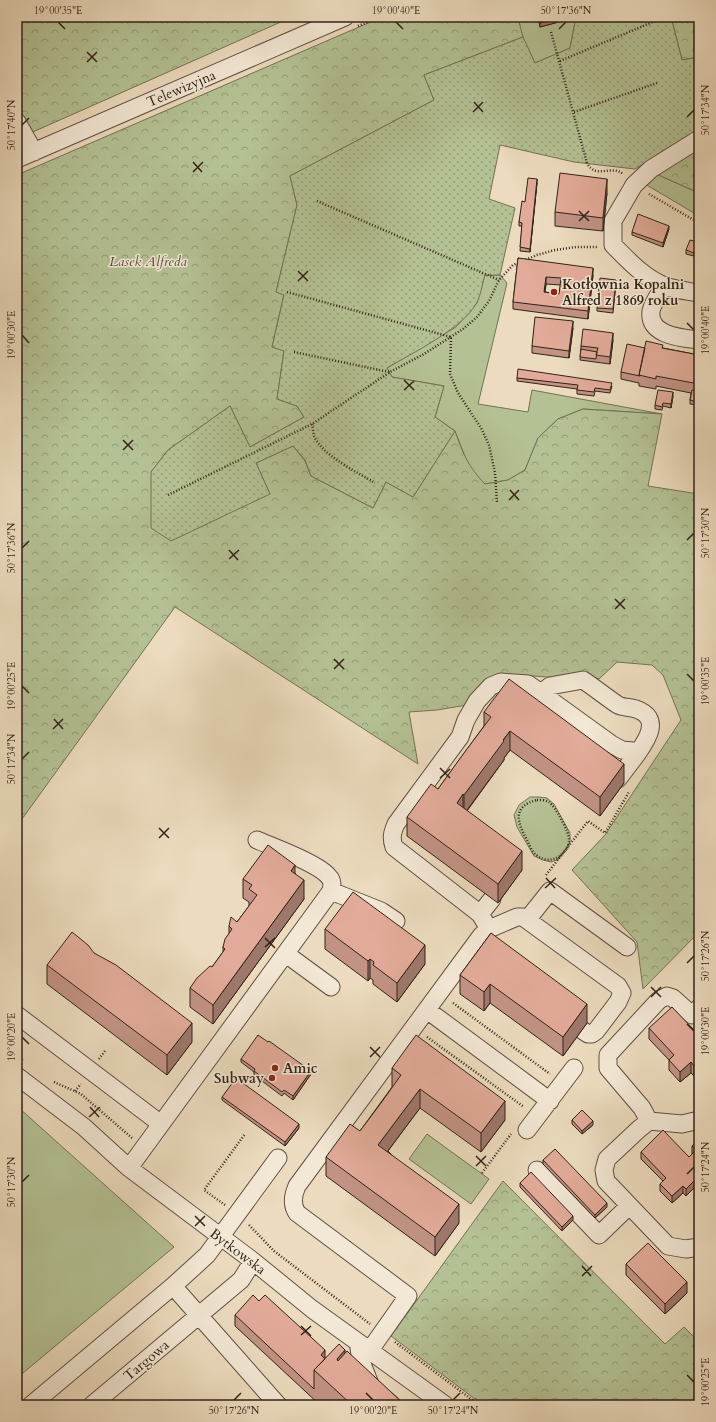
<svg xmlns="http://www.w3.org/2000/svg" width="716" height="1422" font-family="Cardo,serif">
<defs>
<pattern id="forest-crowns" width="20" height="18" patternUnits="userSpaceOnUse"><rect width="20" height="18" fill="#b4c194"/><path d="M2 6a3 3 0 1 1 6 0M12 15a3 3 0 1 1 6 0" fill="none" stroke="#939c78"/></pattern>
<pattern id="garden-dots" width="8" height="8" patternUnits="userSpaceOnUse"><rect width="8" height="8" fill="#b4c194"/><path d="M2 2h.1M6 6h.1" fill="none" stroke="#939c78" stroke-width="1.8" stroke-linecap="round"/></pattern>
</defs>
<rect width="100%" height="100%" fill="#ecdbbe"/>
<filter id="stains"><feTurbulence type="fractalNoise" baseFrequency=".005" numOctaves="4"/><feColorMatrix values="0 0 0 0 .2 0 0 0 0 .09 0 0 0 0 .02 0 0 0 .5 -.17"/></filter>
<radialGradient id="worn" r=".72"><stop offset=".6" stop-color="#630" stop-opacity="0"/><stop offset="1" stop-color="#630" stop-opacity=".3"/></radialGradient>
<!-- green -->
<path fill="#b4c194" stroke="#737256" d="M519 17H576L570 48 535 63C528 49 519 33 519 17Z
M654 173 699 193V216L645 184Z
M485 275H500L507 283 478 404 528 412 532 390 662 414 583 409 558 419 538 438 525 470 508 480 485 484 474 474 466 459 455 431 435 417 444 386 392 377 387 368 456 327 477 303Z
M530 797H539L547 798 554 804 570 833V842L559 859 551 862 543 860 534 856 517 827 514 815 519 805Z
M19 1108 174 1247 17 1378V1110Z
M427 1134 489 1179 471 1204 409 1159Z"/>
<!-- forest -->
<path fill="url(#forest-crowns)" stroke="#737256" d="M17 17H292L17 139Z
M382 17H519V22L523 37 424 75 434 100 290 176 297 205 276 292 284 294 272 347 284 350 277 399 297 406 304 417 250 447 230 406 168 450 151 472 270 494 256 463 293 446 305 461 311 476 373 508 386 482 413 497 455 431C462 452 469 468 485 484L508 480 525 470 538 438 558 419 583 409 662 414 648 486 699 494V932L643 989 637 942 572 870 605 835 681 720 663 675 652 665 617 662 599 679 584 674 561 678 507 674 488 678 467 705 437 710 409 712 418 764 175 607 17 826V175Z
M671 17H699V57L682 60Z
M699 144V193L654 173Z
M503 1181 665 1344 684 1327 699 1342V1405H483L391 1336Z"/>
<!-- garden -->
<path fill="url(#garden-dots)" stroke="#737256" d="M576 17H671L682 60 699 57V132L635 169 574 162 500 145 489 199 515 208 500 275H485C482 284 481 296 476 304 462 329 412 353 387 368L392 377 444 386 435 417 455 431 413 497 386 482 373 508 311 476 305 460 293 446 256 463 270 494 171 541 151 528V472L168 450 230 406 250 447 304 417 297 406 277 399 284 351 272 347 284 295 276 292 297 205 290 176 434 100 424 75 523 37 535 63 570 48Z"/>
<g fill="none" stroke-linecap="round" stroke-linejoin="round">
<!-- minor casing -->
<g stroke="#605042" stroke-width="19">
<path id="minor" d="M17 122 34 152
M699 139 651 169 634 185 613 221V245C628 260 644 278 665 286 676 290 688 291 699 293
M17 159 345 17
M664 286C660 293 653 302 651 311 648 336 682 338 699 340
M618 779 637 754
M331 891 381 911 396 921
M480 914 492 899
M527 920 550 891 627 947
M489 929 517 917H523L618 986 622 993 618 1002 596 1031 592 1034H588L582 1030
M286 954 331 987
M427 1010 550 1101
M17 1015 161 1124
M17 1076 84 1127 129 1168 253 1261 312 1309 445 1405
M699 1120 682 1124 649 1121 639 1129 607 1159 604 1170 606 1181 668 1246 686 1249 699 1247
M649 1121 642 1108 608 1068V1055L659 1000 667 996 673 998 692 1015 699 1008
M527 1130 574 1068
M129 1168 331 891C332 886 333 881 329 877 320 864 273 847 257 840
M537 1170 599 1235 629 1206
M173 1286 278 1405
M358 1342 361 1361 371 1387 392 1405
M370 1350 408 1296 297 1213C291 1204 293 1195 297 1186L481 936 489 929 480 914 475 910 394 847C391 838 392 833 396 824L460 737 466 720 477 701 491 686 501 682 528 684 611 744 622 750 633 751 637 754C647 740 662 718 636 709 631 707 624 708 618 705 606 697 595 688 583 680L550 686 541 693
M31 1405 173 1286 207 1255 278 1158
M92 1405 241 1280 253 1261"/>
</g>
<!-- path -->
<path stroke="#322218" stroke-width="2.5" stroke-dasharray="1 2" stroke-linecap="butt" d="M358 26 380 17
M551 32 587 163C596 180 611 164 623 174
M560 61 655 21
M574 112 657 83
M649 194 699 223
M317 201 499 280
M287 292 451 337 450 374 458 393 481 428 489 445 495 473 497 503
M294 352 389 372
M312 424C313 427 313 432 314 436 323 456 357 472 375 483
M168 495 312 424 390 372 424 354 463 329 477 317 489 301 499 280 513 265 537 255 555 250 576 247H598
M537 800C541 800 546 800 549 802 555 806 570 833 569 840 569 846 567 849 563 853 556 861 545 862 536 855 532 852 529 844 527 840 517 822 512 806 537 800Z
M546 875 588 821 605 833 629 792
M453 1003 550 1074
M427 1037 524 1107
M17 1053 23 1060
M99 1059 105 1051
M54 1082 81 1094 132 1138
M75 1091 81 1084
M482 1173 511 1134
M225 1205 204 1190 245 1134
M249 1225 274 1251 370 1324
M395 1342 479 1405"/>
<!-- minor -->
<use href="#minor" stroke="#f3e8d5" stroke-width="17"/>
</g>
<!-- wall -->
<path fill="#c29384" stroke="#322218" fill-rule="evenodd" d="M538 17H566V20L540 27Z
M537 183 530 252 520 251 522 226H519V222Z
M607 193 603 231 555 226V212Z
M669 229 663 247 632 235V232Z
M698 245 694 256 686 254V250Z
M518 258 593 275 588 319 513 309V302ZM546 284 561 285 559 294 545 292Z
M616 284 613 313 597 311V308Z
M573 328 569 358 532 353V346Z
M613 340 610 364 580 360 581 346Z
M645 348H663L699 355V395L696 394V395L698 399 697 405 690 404V400L691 393 656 386V389L639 386V383L621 379V372Z
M517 378 612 386 610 393 595 391 594 396 577 394V389L517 381Z
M673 396 671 408 663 406 662 410 655 409V405Z
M484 712 624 783 600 816 510 750 504 758V760L467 811 522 870 498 903 407 836V817L438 789 484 726Z
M295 873 304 899 213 1024 190 1007V988L212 967 223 952V947L229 934V926L237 922 249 906V902L243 898V879Z
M325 929 425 964 397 1002 373 984V980L370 978 368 981 325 949Z
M491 933 587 1023 563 1056 490 1003 484 1011 460 994V975Z
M94 953 192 1042 167 1075 47 984V965Z
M649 1028 697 1033 694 1076 691 1073 680 1082 669 1070V1060L649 1039Z
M241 1059 311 1074 293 1100 284 1093 282 1096 254 1075V1072L241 1062Z
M392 1068 505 1120 481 1152 420 1108 388 1151 459 1223 435 1256 326 1176V1157L360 1131 392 1087Z
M222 1097 299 1128 285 1146 222 1100Z
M572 1120 593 1125 582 1134 572 1124Z
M699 1139V1177H698V1184L686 1196 683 1193 672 1203 660 1191V1184L663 1181 641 1159V1152L689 1157 692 1154V1146Z
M543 1160 607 1207 595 1218 543 1164Z
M520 1183 573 1220 562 1231 520 1187Z
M626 1264 687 1293 665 1314 626 1275Z
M235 1315 325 1358 345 1353 405 1405H320L235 1326Z"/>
<!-- shaded-wall -->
<path fill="#9e786b" stroke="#322218" d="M564 17H566V20L540 27V23Z
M537 179V183L530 252V249Z
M607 179V193L603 231V218Z
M669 226V229L663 247V243Z
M698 242V245L694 256V253Z
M593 268V275L588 319V311Z
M546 277V284L544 299V292Z
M573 321V328L569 358V351Z
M613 333V340L610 364V357Z
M673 392V396L671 408V404Z
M510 731V750L504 758V760L464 814V795Z
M624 764V783L600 816V797Z
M463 794V813L457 803Z
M522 851V870L498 903V884Z
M295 865V885L291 871Z
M304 880V899L213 1024V1005Z
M425 945V964L397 1002V983Z
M370 959V978L368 981V961Z
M490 984V1003L484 1011V992Z
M587 1004V1023L563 1056V1037Z
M192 1023V1042L167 1075V1055Z
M699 1061V1072L694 1076V1066Z
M691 1062V1073L680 1082V1072Z
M311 1071V1074L293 1100V1096Z
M420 1089V1108L378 1164V1145Z
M505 1101V1120L481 1152V1133Z
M593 1121V1125L582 1134V1131Z
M299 1124V1128L285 1146V1142Z
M699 1169 698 1184 686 1196V1189L695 1174Z
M683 1186V1193L672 1203V1196Z
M607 1203V1207L595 1218V1215Z
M459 1204V1223L435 1256V1237Z
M573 1216V1220L562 1231V1227Z
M687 1282V1293L665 1314V1304Z
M325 1350V1361L321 1355Z
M345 1350V1380L337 1359Z"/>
<!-- building -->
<path fill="#e2ab99" stroke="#322218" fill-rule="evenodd" d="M539 17H564L540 23Z
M560 173 607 179 603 218 555 212Z
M528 178 537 179 530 249 520 247 522 223 519 222 522 201 525 202Z
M638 214 669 226 663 243 632 232Z
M690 240 698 242 694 253 686 250Z
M518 258 593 268 588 311 513 302ZM546 277 561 278 559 294 544 292Z
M600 278 616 280 613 309 597 308Z
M535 317 573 321 569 351 532 346Z
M583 329 613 333 610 357 596 355 598 348 581 346Z
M646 341 663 345 662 348 699 355V384L656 376V379L639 375Z
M627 344 645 348 639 375 640 376 621 372Z
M581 349 597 352 596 359 580 357Z
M518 369 612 383 610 390 595 388 594 392 577 390 578 385 517 378Z
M658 390 673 392 671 404 663 403 662 407 655 405Z
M692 390 696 391 695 395H698L697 402 690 400Z
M509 679 624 764 600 797 510 731 503 740 504 741 464 795 463 794 457 803 522 851 498 884 407 817 431 784 438 789 464 753 491 717 484 712Z
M268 845 295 865 291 871 304 880 213 1005 190 988 197 978 210 966 212 967 225 949 223 947 225 939 232 929 229 926 231 917 237 922 257 895 249 889 252 885 243 879Z
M353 892 425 945 397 983 373 965 374 962 370 959 368 961 325 929Z
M72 932 88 945 94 953 116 965 192 1023 167 1055 47 965Z
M491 933 587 1004 563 1037 490 984 484 992 460 975Z
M672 1007 697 1033 699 1031V1061L694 1066 691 1062 680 1072 669 1060 674 1055 649 1028Z
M258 1035 268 1042 269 1041 311 1071 293 1096 284 1090 282 1092 254 1071 255 1069 241 1059Z
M416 1035 505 1101 481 1133 420 1089 378 1145 459 1204 435 1237 326 1157 350 1124 360 1131 381 1103 401 1075 392 1068Z
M236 1078 299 1124 285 1142 222 1097Z
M582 1110 593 1121 582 1131 572 1120Z
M663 1130 689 1157 694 1152 699 1157V1169L695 1174 698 1177 686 1189 683 1186 672 1196 660 1184 666 1178 641 1152Z
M699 1139V1153L692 1146Z
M555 1149 607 1203 595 1215 543 1160Z
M531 1172 573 1216 562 1227 520 1183Z
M648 1243 687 1282 665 1304 626 1264Z
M253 1295 259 1301 265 1295 325 1350 321 1355 325 1359 314 1370V1389L235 1315Z
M339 1344 345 1350 337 1359 338 1361 347 1351 405 1405H352L314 1370Z"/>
<!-- ticks -->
<path fill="none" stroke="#322218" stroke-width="1.5" d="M58 22 65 29M396 22 403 29M559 29 566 22M87 52 97 62M87 62 97 52M474 102 483 112M473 112 483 102M687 117 694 110M22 125 29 118M193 162 202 172M193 172 203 162M579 211 589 221M579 221 589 211M298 271 308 281M298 281 308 271M687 323 694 330M22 335 29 343M404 380 414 390M404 390 414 381M123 440 133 450M123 450 133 440M510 490 519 500M509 500 519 490M687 540 694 533M22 548 29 541M229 550 238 560M229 559 239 550M615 599 625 609M615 609 625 599M334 659 344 669M334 669 344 659M687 674 694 681M22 686 29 693M54 719 63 729M53 729 63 719M22 759 29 752M440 768 450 778M440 778 450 769M159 828 169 838M159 838 169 828M546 878 555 888M545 888 556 878M265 938 275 948M265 947 275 938M687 963 694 956M651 987 661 997M651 997 661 987M687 1024 694 1031M22 1037 29 1044M370 1047 380 1057M370 1057 380 1047M90 1107 99 1117M89 1117 100 1107M476 1156 486 1166M476 1166 486 1156M687 1174 694 1167M22 1182 29 1175M195 1216 205 1226M195 1226 205 1216M582 1266 591 1276M582 1276 592 1266M301 1326 311 1336M301 1335 311 1326M687 1375 694 1382M366 1393 373 1400M234 1400 241 1393M453 1400 460 1393"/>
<!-- markers -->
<g fill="#8f2418" stroke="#f3e8d5" stroke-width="1.5">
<circle cx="554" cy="292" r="4"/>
<circle cx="275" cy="1068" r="4"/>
<circle cx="272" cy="1078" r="4"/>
</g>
<g text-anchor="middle" stroke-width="3" stroke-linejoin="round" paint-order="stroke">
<!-- street labels -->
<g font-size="14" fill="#322218" stroke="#f3e8d5">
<text transform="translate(181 88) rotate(-23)" y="5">Telewizyjna</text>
<text transform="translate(238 1251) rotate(37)" y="5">Bytkowska</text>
<text transform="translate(146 1360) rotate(-40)" y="5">Targowa</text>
</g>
<!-- park labels -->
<g font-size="14" font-style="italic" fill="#524a37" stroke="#f3e8d5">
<text x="148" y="266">Lasek Alfreda</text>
</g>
<!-- poi labels -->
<g font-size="14" font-weight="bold" fill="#322218" stroke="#f3e8d5" text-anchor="start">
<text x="562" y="289">Kotłownia Kopalni<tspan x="562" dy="16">Alfred z 1869 roku</tspan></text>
<text x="283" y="1073">Amic</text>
<text x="264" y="1083" text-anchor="end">Subway</text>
</g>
</g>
<!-- margin -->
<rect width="716" height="1422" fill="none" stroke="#ecdbbe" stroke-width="44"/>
<rect x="22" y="22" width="672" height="1378" fill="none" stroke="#322218" stroke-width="1.5"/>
<g font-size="10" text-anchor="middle" fill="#322218">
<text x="58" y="14">19°00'35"E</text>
<text x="396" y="14">19°00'40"E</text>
<text x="566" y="14">50°17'36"N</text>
<text transform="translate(705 110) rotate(-90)" y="4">50°17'34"N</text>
<text transform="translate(11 125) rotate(-90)" y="4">50°17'40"N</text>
<text transform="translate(705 330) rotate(-90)" y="4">19°00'40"E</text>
<text transform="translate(11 335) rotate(-90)" y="4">19°00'30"E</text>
<text transform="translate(705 533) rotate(-90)" y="4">50°17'30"N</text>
<text transform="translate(11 548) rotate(-90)" y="4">50°17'36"N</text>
<text transform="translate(705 681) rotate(-90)" y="4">19°00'35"E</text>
<text transform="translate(11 686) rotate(-90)" y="4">19°00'25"E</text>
<text transform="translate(11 759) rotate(-90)" y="4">50°17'34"N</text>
<text transform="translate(705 956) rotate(-90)" y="4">50°17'26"N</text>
<text transform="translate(705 1031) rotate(-90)" y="4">19°00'30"E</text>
<text transform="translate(11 1037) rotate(-90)" y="4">19°00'20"E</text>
<text transform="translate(705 1167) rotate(-90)" y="4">50°17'24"N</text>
<text transform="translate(11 1182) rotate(-90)" y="4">50°17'30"N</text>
<text transform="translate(705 1382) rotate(-90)" y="4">19°00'25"E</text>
<text x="234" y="1414">50°17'26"N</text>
<text x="373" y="1414">19°00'20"E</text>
<text x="453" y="1414">50°17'24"N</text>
</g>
<rect width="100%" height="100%" filter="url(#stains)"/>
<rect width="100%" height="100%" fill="url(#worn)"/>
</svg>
